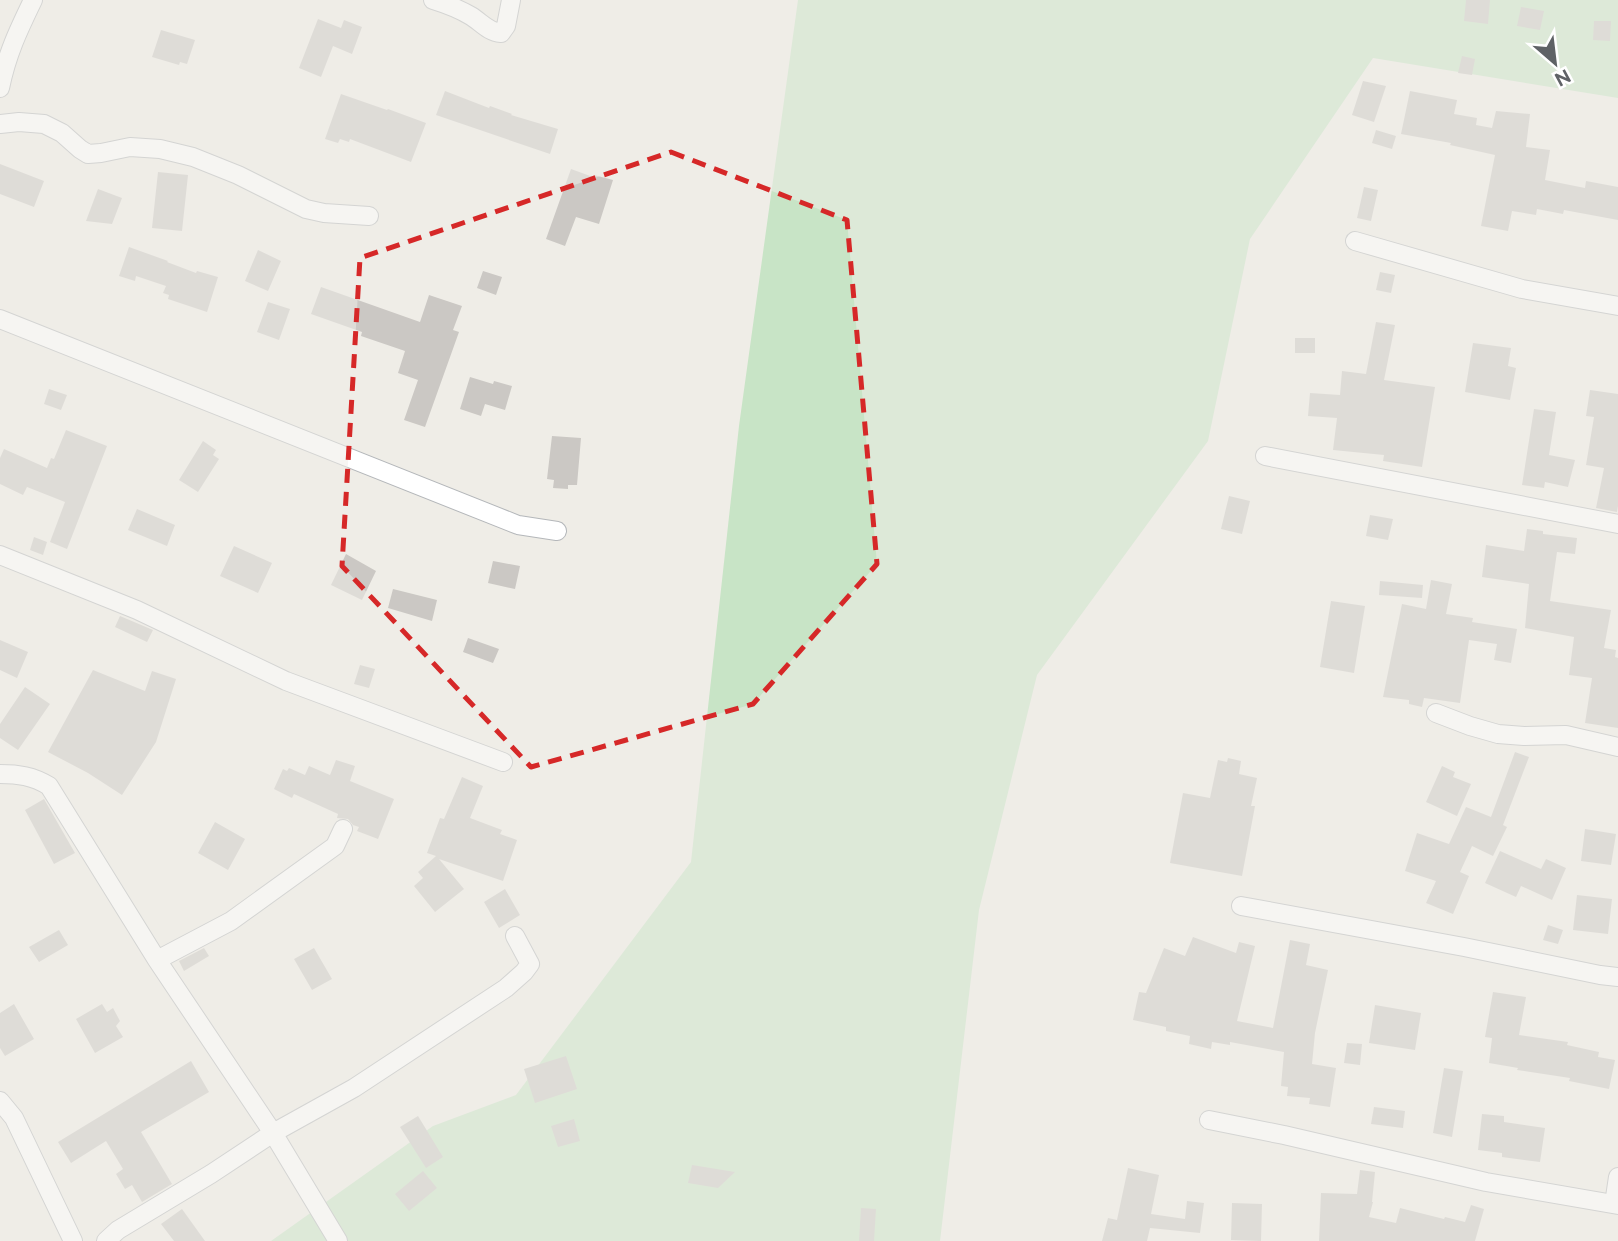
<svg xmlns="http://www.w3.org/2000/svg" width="1618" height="1241" font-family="Raleway,sans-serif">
<rect width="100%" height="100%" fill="#efede7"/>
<!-- green -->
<path fill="#c8e4c6" d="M798 0H1618V98L1373 58 1250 239 1208 441 1037 675 979 910 940 1241H271L433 1126 516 1095 691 862 739 426Z"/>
<!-- building -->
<path fill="#cbc8c4" d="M1466 0H1490L1488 24 1464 21Z
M1521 7 1544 11 1540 30 1517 26Z
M318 19 341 28 344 20 362 27 352 54 333 46 321 77 299 68Z
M1594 21H1611L1610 41 1593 40Z
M161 30 195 40 187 64 180 62 179 65 152 57Z
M1462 56 1475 59 1472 75 1458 73Z
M1363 81 1386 86 1374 122 1352 115Z
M445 91 489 108 490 106 512 114 511 115 558 129 550 154 436 115Z
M1410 91 1457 100 1454 114 1477 118 1476 125 1492 128 1496 111 1530 114 1526 147 1550 150 1545 180 1585 188 1586 181 1618 187V220L1564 210 1563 214 1537 209 1536 215 1512 211 1508 231 1481 226 1495 155 1450 145 1451 143 1401 134Z
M341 94 387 110 388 109 426 123 411 162 350 139 349 142 340 139 338 143 325 139Z
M1376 130 1396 136 1392 149 1372 143Z
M0 164 44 181 34 207 0 194Z
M571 169 593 177 594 175 613 180 599 224 576 217 565 246 546 239Z
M158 172 188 175 182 231 152 228Z
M1364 187 1378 190 1371 221 1357 218Z
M98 189 122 198 112 224 86 221Z
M129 247 168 261 167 262 196 273 197 271 218 277 207 312 168 299 169 295 163 293 166 286 136 276 135 281 119 276Z
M258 250 281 261 268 291 245 281Z
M483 271 502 277 496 295 477 288Z
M1380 272 1395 275 1391 293 1376 290Z
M321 287 420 322 429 295 462 306 453 330 459 332 425 427 404 420 418 380 398 373 405 351 361 336 362 332 311 314Z
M268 302 290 309 279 340 257 332Z
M1376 322 1395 325 1384 380 1435 387 1422 467 1383 461 1384 455 1333 450 1337 418 1308 416 1310 393 1340 395 1342 371 1366 374Z
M1295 338H1315V353H1295Z
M1473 343 1511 348 1508 366 1516 368 1510 400 1465 392Z
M470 377 493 384 494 381 512 386 505 410 485 404 481 416 460 409Z
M49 389 67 395 61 410 44 404Z
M1590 390 1618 394V506L1617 512 1596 508 1604 468 1586 465 1594 417 1586 416Z
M1534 409 1556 412 1549 455 1575 460 1568 487 1545 482 1544 488 1522 485Z
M66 430 107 446 67 549 50 542 65 502 27 487 23 495 0 484V458L4 449 47 468 51 458 54 459Z
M552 436 581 438 577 485H568V489L553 488 554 480 547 479Z
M203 441 216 450 213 455 219 459 198 492 179 480Z
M1229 496 1250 501 1242 534 1221 529Z
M137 509 175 525 167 546 128 530Z
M1370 515 1393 519 1388 540 1366 536Z
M1527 529 1543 531V534L1577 538 1575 554 1557 552 1550 601 1611 610 1604 648 1616 650 1615 657 1618 658V728L1585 723 1592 678 1569 675 1574 637 1525 628 1529 584 1482 577 1486 545 1524 551Z
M34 537 47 542 43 555 30 550Z
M234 546 272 563 258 593 220 576Z
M346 554 376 571 362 600 331 585Z
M493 561 520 566 515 589 488 583Z
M1431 580 1452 584 1446 614 1473 618 1472 622 1517 629 1511 663 1494 660 1497 644 1469 640 1460 703 1424 698 1422 707 1409 704V700L1383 697 1402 604 1426 609Z
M1380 581 1423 585 1422 598 1379 595Z
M393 589 437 600 432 621 388 608Z
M1331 601 1365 606 1354 673 1320 667Z
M120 616 153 630 147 642 115 627Z
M468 638 499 649 493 663 463 652Z
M0 640 28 652 17 678 0 670Z
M360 665 375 669 369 688 354 684Z
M93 670 145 691 152 671 176 679 156 742 122 795 88 773 48 752Z
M25 687 50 704 18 750 0 738V724Z
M1515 752 1529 757 1503 825 1507 827 1493 856 1472 846 1460 872 1469 876 1453 914 1426 903 1436 881 1405 871 1417 833 1449 844 1466 807 1491 817Z
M1228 758 1241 761 1239 774 1257 778 1251 806H1255L1242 876 1170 863 1183 793 1210 798 1218 760 1227 762Z
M336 760 355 766 350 781 394 799 378 839 357 831 359 827 353 825 348 819 337 818 338 814 294 794 292 798 274 789 283 769 287 771 289 768 305 775 309 766 330 775Z
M1442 766 1455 772 1453 777 1471 784 1457 816 1426 802Z
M462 777 483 786 470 818 502 830 500 834 517 840 503 881 439 859 464 889 435 912 414 886 423 878 418 872 436 856 427 853 440 818 444 819Z
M44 799 75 853 54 864 25 810Z
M215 822 245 839 228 870 198 853Z
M1585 829 1616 834 1611 865 1581 861Z
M1500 851 1541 869 1546 859 1566 868 1552 900 1521 886 1516 897 1485 883Z
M505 889 520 915 499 928 484 902Z
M1577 895 1612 899 1608 934 1573 930Z
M1548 925 1563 930 1558 944 1543 940Z
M59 930 68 945 39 962 29 947Z
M1193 937 1236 953 1239 942 1255 946 1237 1021 1273 1028 1290 940 1310 944 1306 965 1328 970 1315 1033 1312 1064 1336 1068 1330 1107 1309 1104 1310 1098 1287 1096 1288 1087 1281 1086 1284 1052 1230 1042V1045L1212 1042 1211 1049 1189 1044 1190 1036 1166 1031V1027L1133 1020 1139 992 1146 993 1164 948 1185 956Z
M204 948 209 956 184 971 179 961Z
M314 948 332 979 312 990 294 959Z
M1493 992 1526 997 1519 1035 1568 1042 1567 1045 1599 1052 1598 1057 1615 1060 1609 1089 1569 1081 1570 1078 1517 1070 1518 1068 1489 1063 1492 1038 1485 1037Z
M14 1004 34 1039 5 1056 0 1048V1013Z
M102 1004 107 1012 113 1008 120 1021 116 1026 123 1037 95 1053 76 1019Z
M1375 1005 1421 1013 1415 1050 1369 1043Z
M1347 1043 1362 1044 1360 1065 1344 1063Z
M566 1056 577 1089 535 1103 524 1069Z
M191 1061 209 1092 141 1132 172 1184 142 1202 132 1185 125 1189 116 1174 123 1169 106 1141 71 1163 58 1142Z
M1444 1068 1463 1071 1452 1137 1433 1133Z
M1374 1107 1405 1111 1403 1128 1371 1124Z
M1482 1114 1504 1116V1122L1545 1128 1540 1162 1502 1157V1153L1478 1150Z
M418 1116 443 1157 426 1168 400 1127Z
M574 1119 580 1141 558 1147 551 1126Z
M692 1165 735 1172 718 1188 688 1183Z
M1128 1168 1159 1175 1151 1214 1185 1219 1187 1201 1204 1203 1200 1233 1150 1228 1147 1241H1102L1108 1218 1117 1220Z
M1360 1170 1375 1172 1372 1202H1373L1369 1217 1396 1223 1400 1208 1444 1219 1445 1217 1465 1222 1471 1205 1484 1209 1475 1241H1319L1321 1193 1357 1194Z
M423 1171 437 1188 409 1211 395 1194Z
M1232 1203 1262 1204 1261 1241 1231 1240Z
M861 1208 876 1209 874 1241H859Z
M182 1209 205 1241H174L161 1224Z"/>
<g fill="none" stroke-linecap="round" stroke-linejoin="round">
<!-- street casing -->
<g stroke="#b4b7ba" stroke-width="20">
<path id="street" d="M433 0C446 4 459 9 471 16 481 22 488 32 501 33L506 26 511 0
M0 88C7 54 18 31 33 0
M0 124 19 122 44 124 62 133 80 149 88 154 101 153 130 147 160 149 193 157 238 175 306 209 324 213 369 216
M1355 241 1522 289 1618 306
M0 319 518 525 557 531
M1265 456 1618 524
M0 555 137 610 286 681 503 762
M1436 713 1470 726 1498 734 1524 736 1566 735 1618 747
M0 774C18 774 33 776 49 786L157 960 273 1133 338 1241
M1241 906 1464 947 1600 975 1618 977
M157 960 231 921 335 846 343 829
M0 1101 14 1118 73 1241
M1209 1120 1284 1135 1486 1182 1618 1205
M1614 1204 1618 1177
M106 1241 118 1230 211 1174 273 1133 354 1088 506 988 524 972 530 964 515 936"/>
</g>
<!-- street -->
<use href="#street" stroke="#fff" stroke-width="18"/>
</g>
<!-- marked area -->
<path d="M0 0H1618V1241H0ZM671 152 847 220 877 564 753 704 531 767 342 566 360 258Z" fill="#efede7" fill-opacity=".55" fill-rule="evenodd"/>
<path fill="none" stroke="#d62828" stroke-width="5" stroke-dasharray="14 9" stroke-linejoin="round" d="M671 152 847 220 877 564 753 704 531 767 342 566 360 258Z"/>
<!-- north arrow -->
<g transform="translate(1555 63) rotate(152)" stroke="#ffffff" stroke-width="5" paint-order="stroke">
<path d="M0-5L12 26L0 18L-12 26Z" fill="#5f6266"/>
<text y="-10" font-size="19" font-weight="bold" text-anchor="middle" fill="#5f6266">N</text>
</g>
</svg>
